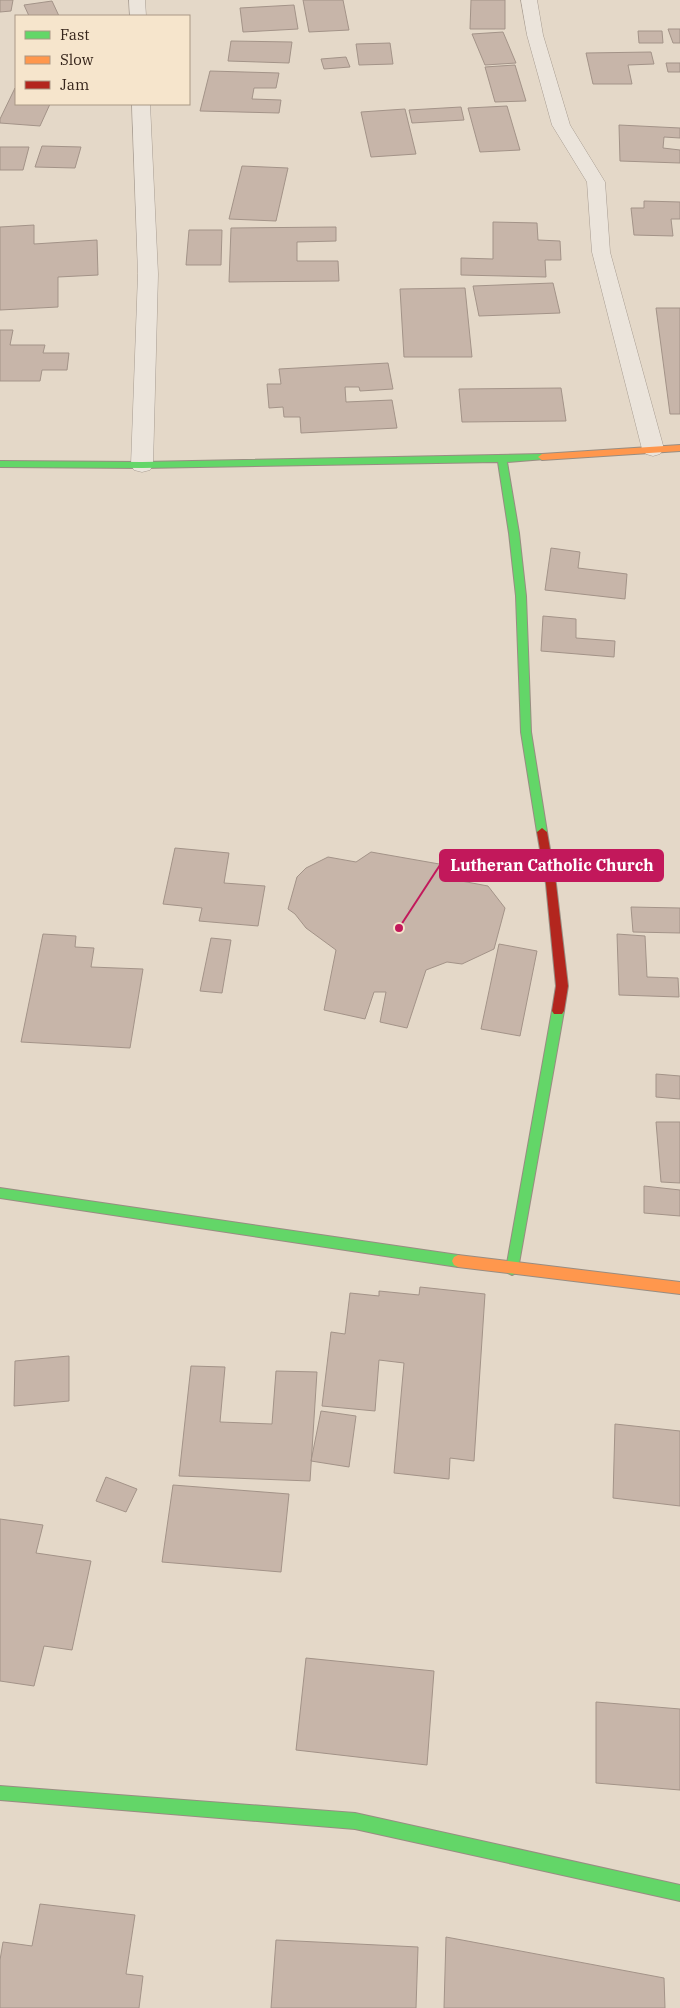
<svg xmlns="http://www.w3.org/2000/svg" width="680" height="2008" font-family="'IBM Plex Serif',serif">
<rect width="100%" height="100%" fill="#e4d8c8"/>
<!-- building -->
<path fill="#c7b5a9" stroke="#a39388" d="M0 0H13L11 11 0 12Z
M303 0H343L349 30 309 32Z
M471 0H505V29H470Z
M52 1 59 16H29L24 5Z
M294 5 298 29 243 32 240 8Z
M668 29H680V43H673Z
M638 31H662L663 43H639Z
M503 32 516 63 485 65 472 34Z
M231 41 292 42 289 63 228 61Z
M390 43 393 64 359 65 356 44Z
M651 52 654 64 628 65 632 84H593L586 53Z
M346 57 350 67 324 69 321 59Z
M666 63H680V72H668Z
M515 65 526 101 495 102 485 67Z
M210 71 279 73 276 88H254L252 99 281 100 279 113 200 111Z
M15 88 16 104H50L40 126 0 123V119Z
M507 106 520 150 480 152 468 108Z
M461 107 464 120 412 123 409 110Z
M405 109 416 154 371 157 361 112Z
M619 125 680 128V138L664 137 663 148 680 150V163L620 161Z
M42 146 81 147 75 168 35 167Z
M0 147H29L23 170H0Z
M242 166 288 168 276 221 229 219Z
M644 201 680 202V219H671L673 236 634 235 631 208H644Z
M493 222 537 223 538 240 560 241 561 260H545L546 277 461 275V258L493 259Z
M34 225V244L97 240 98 275 58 277V307L0 310V227Z
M336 227V241L297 242V261H338L339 281 229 282 231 228Z
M189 230H222L221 265H186Z
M553 283 560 313 479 316 473 286Z
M465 288 472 357H404L400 289Z
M656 308H680V414H670Z
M0 330H13L10 345H45L43 353H69L67 370H42L40 381H0Z
M388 363 393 389 360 391 359 387H345L346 402 392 400 397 428 301 433 300 417H284L283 407 269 408 267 384H281L279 369Z
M561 388 566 421 462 422 459 389Z
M551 548 580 552 578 568 627 574 625 599 545 590Z
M543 616 576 619V638L615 641 614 657 541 651Z
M175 848 229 853 224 883 265 886 258 926 199 921 202 908 163 904Z
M371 852 445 865 456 880 488 886 505 908 494 949 462 964 447 962 426 970 407 1028 380 1022 386 992H374L365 1019 324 1010 336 950 306 928 295 914 288 909 297 877 306 868 328 857 356 862Z
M631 907 680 908V933L633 932Z
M43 934 76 936 75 947 94 948 91 967 143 969 130 1048 21 1042Z
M617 934 645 936 647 977 678 978 679 997 619 995Z
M211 938 231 940 222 993 200 991Z
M499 944 537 951 520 1036 481 1029Z
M656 1074 680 1076V1099L656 1097Z
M656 1122H680V1183L661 1182Z
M644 1186 680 1190V1216L644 1213Z
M420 1287 485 1294 474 1461 450 1458 449 1479 394 1473 404 1363 379 1360 375 1411 322 1406 331 1332 345 1334 350 1293 379 1296V1291L419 1295Z
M69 1356V1401L14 1406 15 1361Z
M191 1366 225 1367 220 1422 272 1424 276 1371 317 1372 310 1481 179 1476Z
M321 1411 356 1416 349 1467 311 1461Z
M615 1424 680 1431V1506L613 1498Z
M106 1477 137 1489 126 1512 96 1501Z
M173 1485 289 1494 281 1572 162 1562Z
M0 1519 43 1525 36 1553 91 1561 72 1650 44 1646 34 1686 0 1681Z
M306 1658 434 1671 427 1765 296 1750Z
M596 1702 680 1709V1790L596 1783Z
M40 1904 135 1915 126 1974 143 1976 139 2008H0V1960L3 1942 32 1946Z
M446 1937 664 1978 665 2008H444Z
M276 1940 418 1947 416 2008H271Z"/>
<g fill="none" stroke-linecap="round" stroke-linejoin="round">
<!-- street casing -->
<g stroke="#a89d92" stroke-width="1">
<path id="street" d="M129 0H145L146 16H130Z
M521 0H537L543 35 570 125 605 182 610 252 664 449 660 454 653 456 646 454 642 449 592 252 587 182 552 125 527 35Z
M132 104H150L158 274 153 465 150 470 142 472 134 470 131 465 138 274Z"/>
</g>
<!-- fast casing -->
<g stroke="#988d82" stroke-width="2">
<path id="fast" d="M542 454 545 455V459L507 462 519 533 526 596 531 732 547 832 542 836 537 832 521 732 516 596 509 533 498 462 142 468 0 467V461L142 462Z
M558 1006 562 1008 564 1011 518 1269 516 1273 512 1275 508 1273 506 1269 552 1011 554 1008Z
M0 1188 458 1255 462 1257 464 1261 462 1265 458 1267 0 1198Z
M0 1786 355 1813 680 1885V1901L355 1829 0 1800Z"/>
</g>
<!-- slow casing -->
<g stroke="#988d82" stroke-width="2">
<path id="slow" d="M680 445V451L542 460 538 457 542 454Z
M458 1255 680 1282V1294L458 1267 454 1265 452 1261 454 1257Z"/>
</g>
<!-- jam casing -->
<g stroke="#988d82" stroke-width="2">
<path id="jam" d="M542 828 547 832 556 884 568 986 564 1011 562 1014H554L552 1011 556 986 546 884 537 832Z"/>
</g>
<!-- street -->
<use href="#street" fill="#ebe4db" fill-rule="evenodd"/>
<!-- fast -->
<use href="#fast" fill="#63d668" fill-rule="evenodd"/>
<!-- slow -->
<use href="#slow" fill="#ff974d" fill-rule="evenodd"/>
<!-- jam -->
<use href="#jam" fill="#b3261e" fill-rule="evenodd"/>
</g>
<!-- callouts -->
<path fill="none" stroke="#c2185b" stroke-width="2" d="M399 928L440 865"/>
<circle fill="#c2185b" stroke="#f6e5cc" stroke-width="2" cx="399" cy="928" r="5"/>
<rect fill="#c2185b" stroke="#c2185b" stroke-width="2" x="440" y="850" width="223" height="31" rx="5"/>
<g font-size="16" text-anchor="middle" font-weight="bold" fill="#fff">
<text x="552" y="871">Lutheran Catholic Church</text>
</g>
<!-- legend -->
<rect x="15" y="15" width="175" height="90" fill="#f6e5cc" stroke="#a99885"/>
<rect x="25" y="31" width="25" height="8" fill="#63d668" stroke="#a99885"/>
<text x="60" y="40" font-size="15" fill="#36251b">Fast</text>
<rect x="25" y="56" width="25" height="8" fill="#ff974d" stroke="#a99885"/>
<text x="60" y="65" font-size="15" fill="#36251b">Slow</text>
<rect x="25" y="81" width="25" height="8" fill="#b3261e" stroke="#a99885"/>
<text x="60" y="90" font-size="15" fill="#36251b">Jam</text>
</svg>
